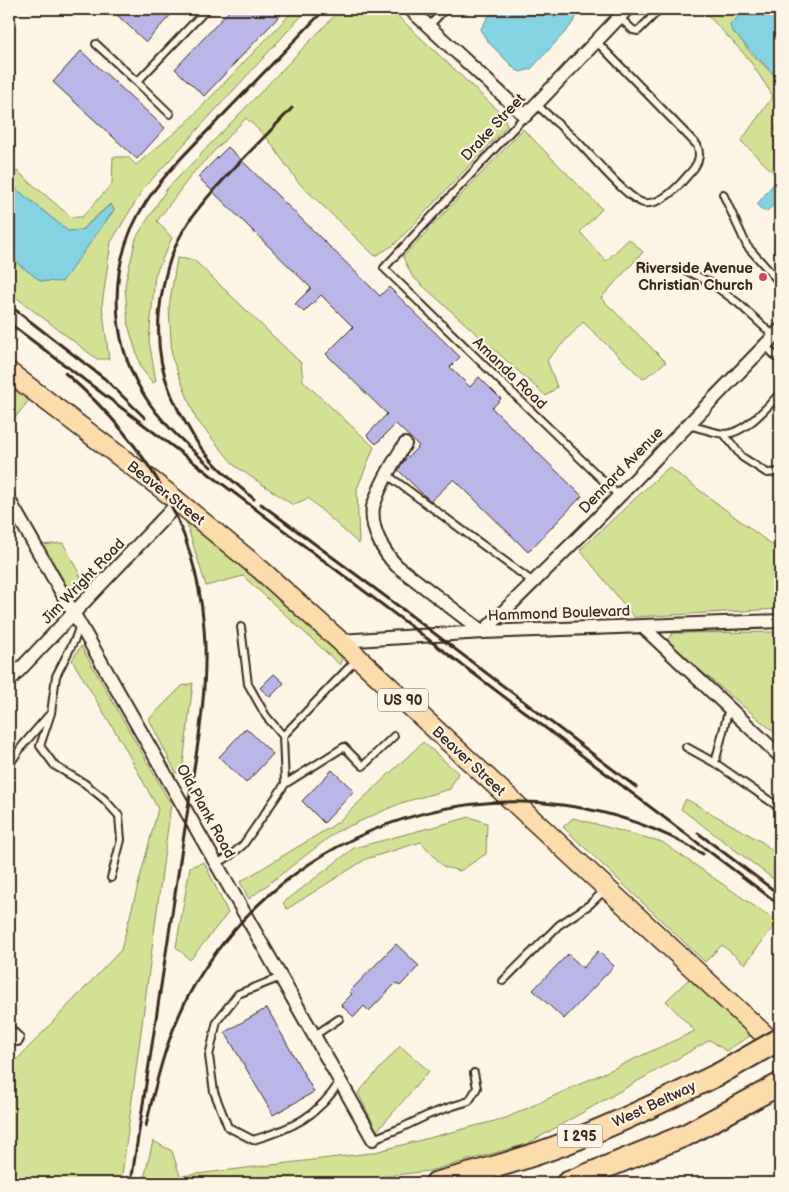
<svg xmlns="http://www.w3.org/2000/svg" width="789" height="1192" font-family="'Balsamiq Sans',sans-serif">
<rect width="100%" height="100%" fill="#fcf5e5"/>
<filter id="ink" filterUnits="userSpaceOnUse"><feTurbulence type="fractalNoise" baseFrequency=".02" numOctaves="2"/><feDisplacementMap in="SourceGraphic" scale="10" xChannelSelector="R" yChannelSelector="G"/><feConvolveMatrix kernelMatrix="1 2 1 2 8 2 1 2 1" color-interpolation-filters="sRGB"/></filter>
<g filter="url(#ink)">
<!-- green -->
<path fill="#d3e195" stroke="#87865a" d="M295 9H308L144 188 111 242 102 305 109 359H97L9 292V257L41 281H62L114 210 110 204 81 230 68 231 9 183V173L17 171 71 217H82L112 184 113 157H128L136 165 185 124Z
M341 9H390L504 116 507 126 394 245 375 256 298 182 267 138 246 118 193 173 157 221 172 238 155 275 149 341 156 381 153 383 141 368 128 325 125 285 136 238 166 190Z
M702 9H746L731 25 748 50 780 81V120L775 128 780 139V179L741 141 773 96 748 58Z
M523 129 602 209 580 232 606 261 629 239 643 252 601 298 666 362 643 379 583 322 547 360 557 387 546 396 412 276 403 257Z
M177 258 194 260 301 363 303 381 374 447 357 489 359 544 308 498 293 505 235 466 196 419 172 358 169 307Z
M9 383 30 399 9 425Z
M669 467 780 551V609L634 617 580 550Z
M190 521 343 655 340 665 243 576 206 586 186 522Z
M63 543 85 585 71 595 41 545Z
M780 632V737L682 655 667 640 673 633Z
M81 646 171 804 121 1183H9V1068L121 950 158 809 124 746 72 660Z
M193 683 182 772 176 773 149 719 182 686Z
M423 742 458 773 450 789 401 803 336 832 249 899 240 882 337 823Z
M686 799 762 842 780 857V884L681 809Z
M470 817 487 823 486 854 460 871 444 867 421 842 366 859 287 909 283 903 354 848Z
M573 818 662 842 777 922 745 964 722 945 705 962 563 827Z
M204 862 228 913 190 960 176 947 190 867Z
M690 978 753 1034 726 1051 710 1040 527 1144 429 1171 327 1183H143L153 1141 172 1151 180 1176 371 1153 506 1118 695 1031 666 1001Z
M400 1046 429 1071 377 1131 358 1093Z"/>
<!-- water -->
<path fill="#84d2e2" stroke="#678f94" d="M493 9H582L569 28 531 69 521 72 516 70 489 43 480 30Z
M746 9H776L780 13V81L732 31 730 25Z
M776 181 780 186V200L767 211H763L758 206V203Z
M9 183 68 231 82 230 111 204 114 210 62 282 41 281 9 257Z"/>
<!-- building -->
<path fill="#bab6e8" stroke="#3b2a1e" d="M121 9H176L146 42 116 14Z
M231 9H286L204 96 175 69Z
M81 51 165 128 137 159 53 82Z
M228 147 380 296 389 287 460 357 450 367 470 387 479 377 501 399 492 408 582 496 528 552 454 479 431 501 426 497 398 470 404 461 419 446 396 424 376 444 367 435 387 414 326 354 353 327 321 295 304 312 295 304 311 288 198 177Z
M274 674 284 683 270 697 260 688Z
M246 728 273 754 246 783 219 757Z
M332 770 354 791 324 823 302 801Z
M396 944 419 966 400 986 396 983 369 1011 364 1006 354 1017 341 1005 352 994 349 992Z
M598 951 614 966 564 1019 533 990 568 954 583 968Z
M267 1008 314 1092 273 1115 225 1032Z"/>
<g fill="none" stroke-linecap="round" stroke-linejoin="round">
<!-- lane casing -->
<g stroke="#3b2a1e" stroke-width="10">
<path id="lane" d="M619 17 633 30 638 31 660 9
M429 26 445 9
M96 44 137 82 207 9
M137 82 170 114
M536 104C550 117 565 130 579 143 592 156 628 200 644 203 662 205 678 187 688 175 697 166 702 157 697 145L596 41
M525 116 384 268 619 496
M723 194 747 246 780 283
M683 269 711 283 738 303 774 336
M765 345 780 361
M688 425C697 427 718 434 725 434 745 433 768 407 780 393
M724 434 742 457 767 473 780 472
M386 474 533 582
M80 625 75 639 56 676 51 713 40 746 55 766 84 783 104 799 119 816 121 840 111 878
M241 627 248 684 266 716 283 736
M729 708 715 763 780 808
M686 747 715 763
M9 765 23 745 48 716
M285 784 344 747 363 766 394 736
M217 864 231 855 243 845 285 784 283 736 357 659
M281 977 238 994 217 1021 209 1056 214 1092 228 1127 253 1140C291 1129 319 1116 340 1081
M503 981 559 925 589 905 606 889
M315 1035 339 1019
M373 1139 401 1128 428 1115 453 1106 463 1103 469 1101 477 1088 474 1073"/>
</g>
<!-- street casing -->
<g stroke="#3b2a1e" stroke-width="16">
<path id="street" d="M410 9 525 116 627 9
M405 444C394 461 384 477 377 496 376 499 374 503 373 507 370 528 383 552 397 566L483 632 594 522 780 330
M9 500 373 1139
M643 627 780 756
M340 641 483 632 780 621
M9 681 179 502
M9 1031 17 1039"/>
</g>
<!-- primary casing -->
<g stroke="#3b2a1e" stroke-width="22">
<path id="primary" d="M9 372 165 491 261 570 340 641 780 1049"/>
</g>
<!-- highway casing -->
<g stroke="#3b2a1e" stroke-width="25">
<path id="highway" d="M436 1183C471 1174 507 1164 542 1152 603 1131 661 1102 719 1074
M567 1183 686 1135 780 1084"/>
</g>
<!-- lane -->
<use href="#lane" stroke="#fcf5e5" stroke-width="6"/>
<!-- street -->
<use href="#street" stroke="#fcf5e5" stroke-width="12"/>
<!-- primary -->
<use href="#primary" stroke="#fddcac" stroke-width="19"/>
<!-- highway -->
<use href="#highway" stroke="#fddcac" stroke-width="21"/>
<!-- rail -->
<path stroke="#3b2a1e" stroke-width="3" d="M9 305 105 379 145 418
M9 323 780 905
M65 373C150 446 201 532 205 645 206 676 203 706 199 736L131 1183
M211 467C187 445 161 423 144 395 107 336 108 257 148 199 169 168 197 142 223 115 257 80 291 44 325 9
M254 499C235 483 217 468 202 449 196 442 192 434 188 427 161 384 153 343 162 293 166 268 174 244 188 223 201 202 218 186 234 168 254 148 273 128 292 108
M261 504 405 611 636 787
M698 833 780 895
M146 1126C157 1077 169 1028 195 984 300 808 527 749 703 854"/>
<!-- highway-bridge casing -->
<g stroke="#3b2a1e" stroke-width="25" stroke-linecap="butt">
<path id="highway-bridge" d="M719 1074 780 1039"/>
</g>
<!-- highway-bridge -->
<use href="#highway-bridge" stroke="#fddcac" stroke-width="21"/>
</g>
</g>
<!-- markers -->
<circle fill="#d1495b" stroke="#fcf5e5" stroke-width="2" cx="763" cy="277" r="5"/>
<g text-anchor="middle" stroke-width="4.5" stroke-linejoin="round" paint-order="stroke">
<!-- shield labels -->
<g fill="#fcf5e5" stroke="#75675a" stroke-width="1">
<rect x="378" y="688.5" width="50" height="23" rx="4"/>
<rect x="557.5" y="1124.5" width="45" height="23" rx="4"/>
</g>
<g font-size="14" font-weight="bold" fill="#3b2a1e">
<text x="403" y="705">US 90</text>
<text x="580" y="1141">I 295</text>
</g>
<!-- street labels -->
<g font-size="15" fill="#3b2a1e" stroke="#fcf5e5">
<text transform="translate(493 127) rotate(-47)" y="5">Drake Street</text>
<text transform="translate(510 373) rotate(44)" y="5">Amanda Road</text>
<text transform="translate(621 470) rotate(-46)" y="5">Dennard Avenue</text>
<text transform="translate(166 493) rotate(38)" y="5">Beaver Street</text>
<text transform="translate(83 581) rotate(-46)" y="5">Jim Wright Road</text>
<text transform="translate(559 613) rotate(-2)" y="5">Hammond Boulevard</text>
<text transform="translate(469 761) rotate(43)" y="5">Beaver Street</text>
<text transform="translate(206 811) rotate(61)" y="5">Old Plank Road</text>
<text transform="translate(654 1104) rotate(-25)" y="5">West Beltway</text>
</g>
<!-- poi labels -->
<g font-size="15" font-weight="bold" fill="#3b2a1e" stroke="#fcf5e5" text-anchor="end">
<text x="753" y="273">Riverside Avenue<tspan x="753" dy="17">Christian Church</tspan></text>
</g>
</g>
<!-- margin -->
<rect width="789" height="1192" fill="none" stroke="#fcf5e5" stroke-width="30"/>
<rect x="15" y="15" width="759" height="1162" fill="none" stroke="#3b2a1e" stroke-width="2" filter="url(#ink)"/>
</svg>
